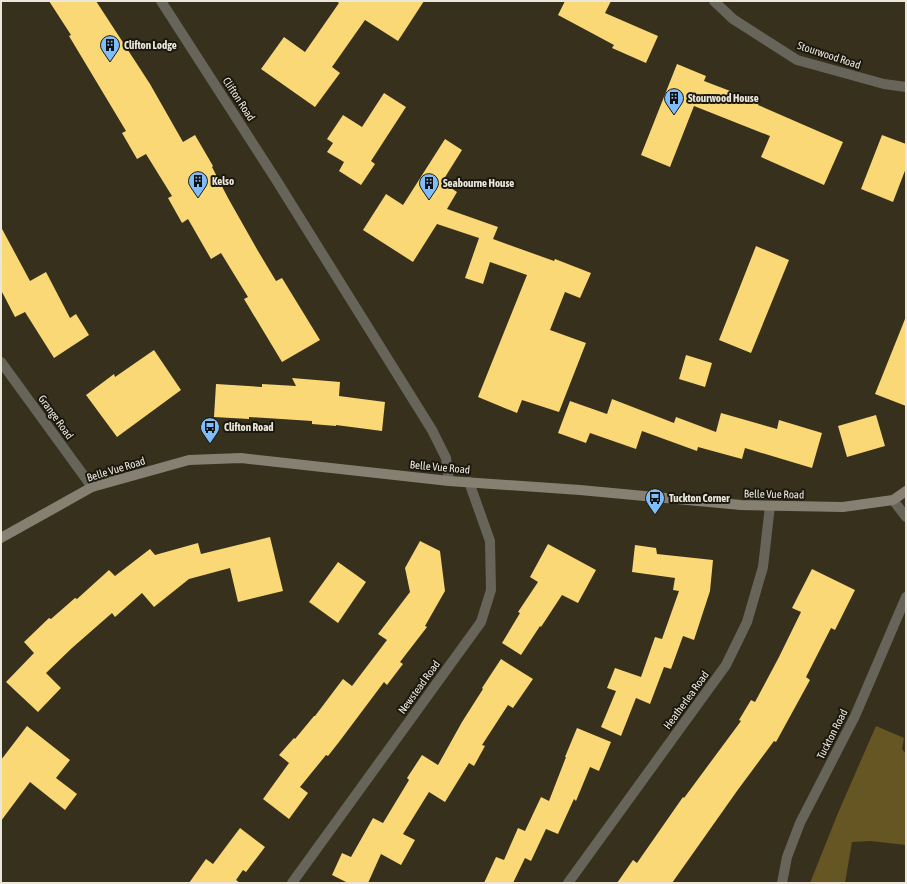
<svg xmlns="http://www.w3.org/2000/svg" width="907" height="884" font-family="'Asap Condensed',sans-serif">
<rect width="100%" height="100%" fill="#37301c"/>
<!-- green -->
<path fill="#665624" d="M876 726 904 738 902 749 906 754V845L870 841 852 842 845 883H810L838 813Z"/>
<!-- building -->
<path fill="#f9d875" d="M49 1H96L150 84 183 142 195 135 213 166 212 167 228 198 258 251 276 281 282 278 320 340 282 362 244 299 248 297 221 253 211 259 188 219 182 223 168 198 172 196 146 154 137 159 122 133 126 131 69 36 71 35Z
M336 1H424L398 41 365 20 332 67 340 73 315 107 261 69 284 37 305 52 339 3Z
M565 1H611L605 13 658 36 646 63 612 48 614 45 558 15Z
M677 64 706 76 704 81 759 102 758 105 843 142 824 185 761 157 770 136 694 106 670 167 641 155Z
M384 93 406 107 371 161 375 164 361 185 339 171 344 162 327 152 333 143 327 139 343 115 362 127Z
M882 135 906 144V168L893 202 861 189Z
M445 139 462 150 442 182 457 192 447 209 498 227 493 239 554 261 555 259 591 273 580 298 565 292 550 330 586 343 559 412 522 400 517 413 478 397 527 275 490 262 483 284 465 278 479 238 437 224 413 262 363 230 386 194 403 205Z
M1 227 30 281 46 272 70 318 76 314 89 335 54 358 25 312 15 317 1 290Z
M756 246 789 260 751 353 719 340Z
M905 319H906V406L875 394Z
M154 350 181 390 117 437 86 395 114 374 115 377Z
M686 355 712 363 705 387 679 379Z
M292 378 340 382 339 396 385 402 382 431 336 425V426L312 424V421L249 417V419L214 417 216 384 262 387V384L296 386Z
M612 399 674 423 676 417 716 432 721 413 777 429 779 420 822 433 812 468 745 448 742 459 698 447 697 451 642 431 636 449 590 433 586 443 558 433 570 401 607 414Z
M876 415 885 446 847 457 838 426Z
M270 537 283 591 238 602 230 568 189 579 154 607 142 593 115 617 112 613 72 648 46 673 61 688 38 712 6 682 34 653 24 642 49 618 51 619 75 598 77 599 109 570 115 576 150 549 155 555 198 543 201 554Z
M420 541 440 551 445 591 425 626 427 627 400 662 403 664 387 685 384 682 339 742 328 756 326 755 300 787 308 793 289 819 263 799 289 763 279 755 294 738 295 739 314 716H315L343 679 352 686 387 640 378 634 410 592 405 568Z
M548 544 596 570 578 603 562 595 541 627 540 626 521 655 502 643 520 613 518 612 538 582 530 577Z
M635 545 656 548 657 554 713 560 710 591 694 640 683 636 671 669 664 667 650 704 636 698 621 736 601 727 616 691 607 688 615 668 641 677 655 637 662 639 679 591 673 590 675 578 632 572Z
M338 562 366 582 338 623 309 602Z
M812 569 855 590 835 630 831 628 806 677 810 680 776 742 774 741 737 791 672 883H617L633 860 637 863 683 797 684 798 741 721 739 720 751 700 755 702 779 657 801 612 792 608Z
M501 659 533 679 513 708 508 705 482 745 485 746 474 766 469 763 445 802 429 792 403 834 415 840 401 865 381 854 368 883H348L332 875 342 853 351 857 373 818 383 823 409 780 407 778 422 755 438 765 462 722 483 689 482 688Z
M27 726 70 760 56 778 77 794 65 810 30 782 1 821V760Z
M577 728 611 742 599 771 590 767 576 801 574 799 558 834 546 829 531 861 525 858 513 883H484L496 857 504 860 518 828 525 831 541 797 549 801 566 757H565Z
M240 828 265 847 246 872 243 870 236 880 240 883H189L206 859 213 864Z"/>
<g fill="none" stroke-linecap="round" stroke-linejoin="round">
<!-- minor -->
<path stroke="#67645a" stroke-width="10" d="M161 1 275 178 432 430 446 458 449 481
M714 1 733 19 797 60 884 84 906 87
M1 362 92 487
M292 883 481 622 491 590 490 541 469 482
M568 883 726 665 747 622 763 567 770 506"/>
<!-- tertiary -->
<path stroke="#67645a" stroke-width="10" d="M893 500 906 517
M782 883 787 857 800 823 855 716 906 597"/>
<!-- secondary -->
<path stroke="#858071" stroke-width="10" d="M1 538 92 487 189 460 241 458 449 481 580 490 741 505 843 507 893 500 906 491"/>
</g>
<!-- icons -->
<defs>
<g id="building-pin" transform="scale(1)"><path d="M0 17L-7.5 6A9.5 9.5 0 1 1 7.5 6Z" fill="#7ebdf9" stroke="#1b180f"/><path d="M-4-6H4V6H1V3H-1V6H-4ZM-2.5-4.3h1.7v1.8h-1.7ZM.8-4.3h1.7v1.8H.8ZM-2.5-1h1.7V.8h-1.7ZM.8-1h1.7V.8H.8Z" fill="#111"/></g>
<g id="bus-pin" transform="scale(1)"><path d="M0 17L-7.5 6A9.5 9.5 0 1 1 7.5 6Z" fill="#7ebdf9" stroke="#1b180f"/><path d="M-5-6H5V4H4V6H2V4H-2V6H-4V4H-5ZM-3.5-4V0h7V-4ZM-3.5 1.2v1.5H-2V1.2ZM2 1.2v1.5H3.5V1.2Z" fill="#111"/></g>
</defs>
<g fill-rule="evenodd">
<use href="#building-pin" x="110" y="45"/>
<use href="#building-pin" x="674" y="98"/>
<use href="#building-pin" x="198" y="181"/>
<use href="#building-pin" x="429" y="183"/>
<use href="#bus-pin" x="210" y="427"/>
<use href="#bus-pin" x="655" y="498"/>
</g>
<g text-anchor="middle" stroke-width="4" stroke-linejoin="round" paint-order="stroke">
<!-- poi labels -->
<g font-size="11" font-weight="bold" fill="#ebe7db" stroke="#1b180f" text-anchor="start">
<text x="124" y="49">Clifton Lodge</text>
<text x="688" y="102">Stourwood House</text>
<text x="212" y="185">Kelso</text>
<text x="443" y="187">Seabourne House</text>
<text x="224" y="431">Clifton Road</text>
<text x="669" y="502">Tuckton Corner</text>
</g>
<!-- street labels -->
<g font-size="11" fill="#ebe7db" stroke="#1b180f">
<text transform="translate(829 55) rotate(18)" y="4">Stourwood Road</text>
<text transform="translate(239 99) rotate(57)" y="4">Clifton Road</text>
<text transform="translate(56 417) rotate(54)" y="4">Grange Road</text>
<text transform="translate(440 467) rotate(5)" y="4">Belle Vue Road</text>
<text transform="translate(116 469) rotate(-17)" y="4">Belle Vue Road</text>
<text transform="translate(774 494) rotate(1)" y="4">Belle Vue Road</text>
<text transform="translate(419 687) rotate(-54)" y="4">Newstead Road</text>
<text transform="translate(686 700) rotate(-54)" y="4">Heatherlea Road</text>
<text transform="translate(832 734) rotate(-63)" y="4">Tuckton Road</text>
</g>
</g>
<!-- border -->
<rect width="907" height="884" fill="none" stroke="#ebe7db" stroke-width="4"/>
</svg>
